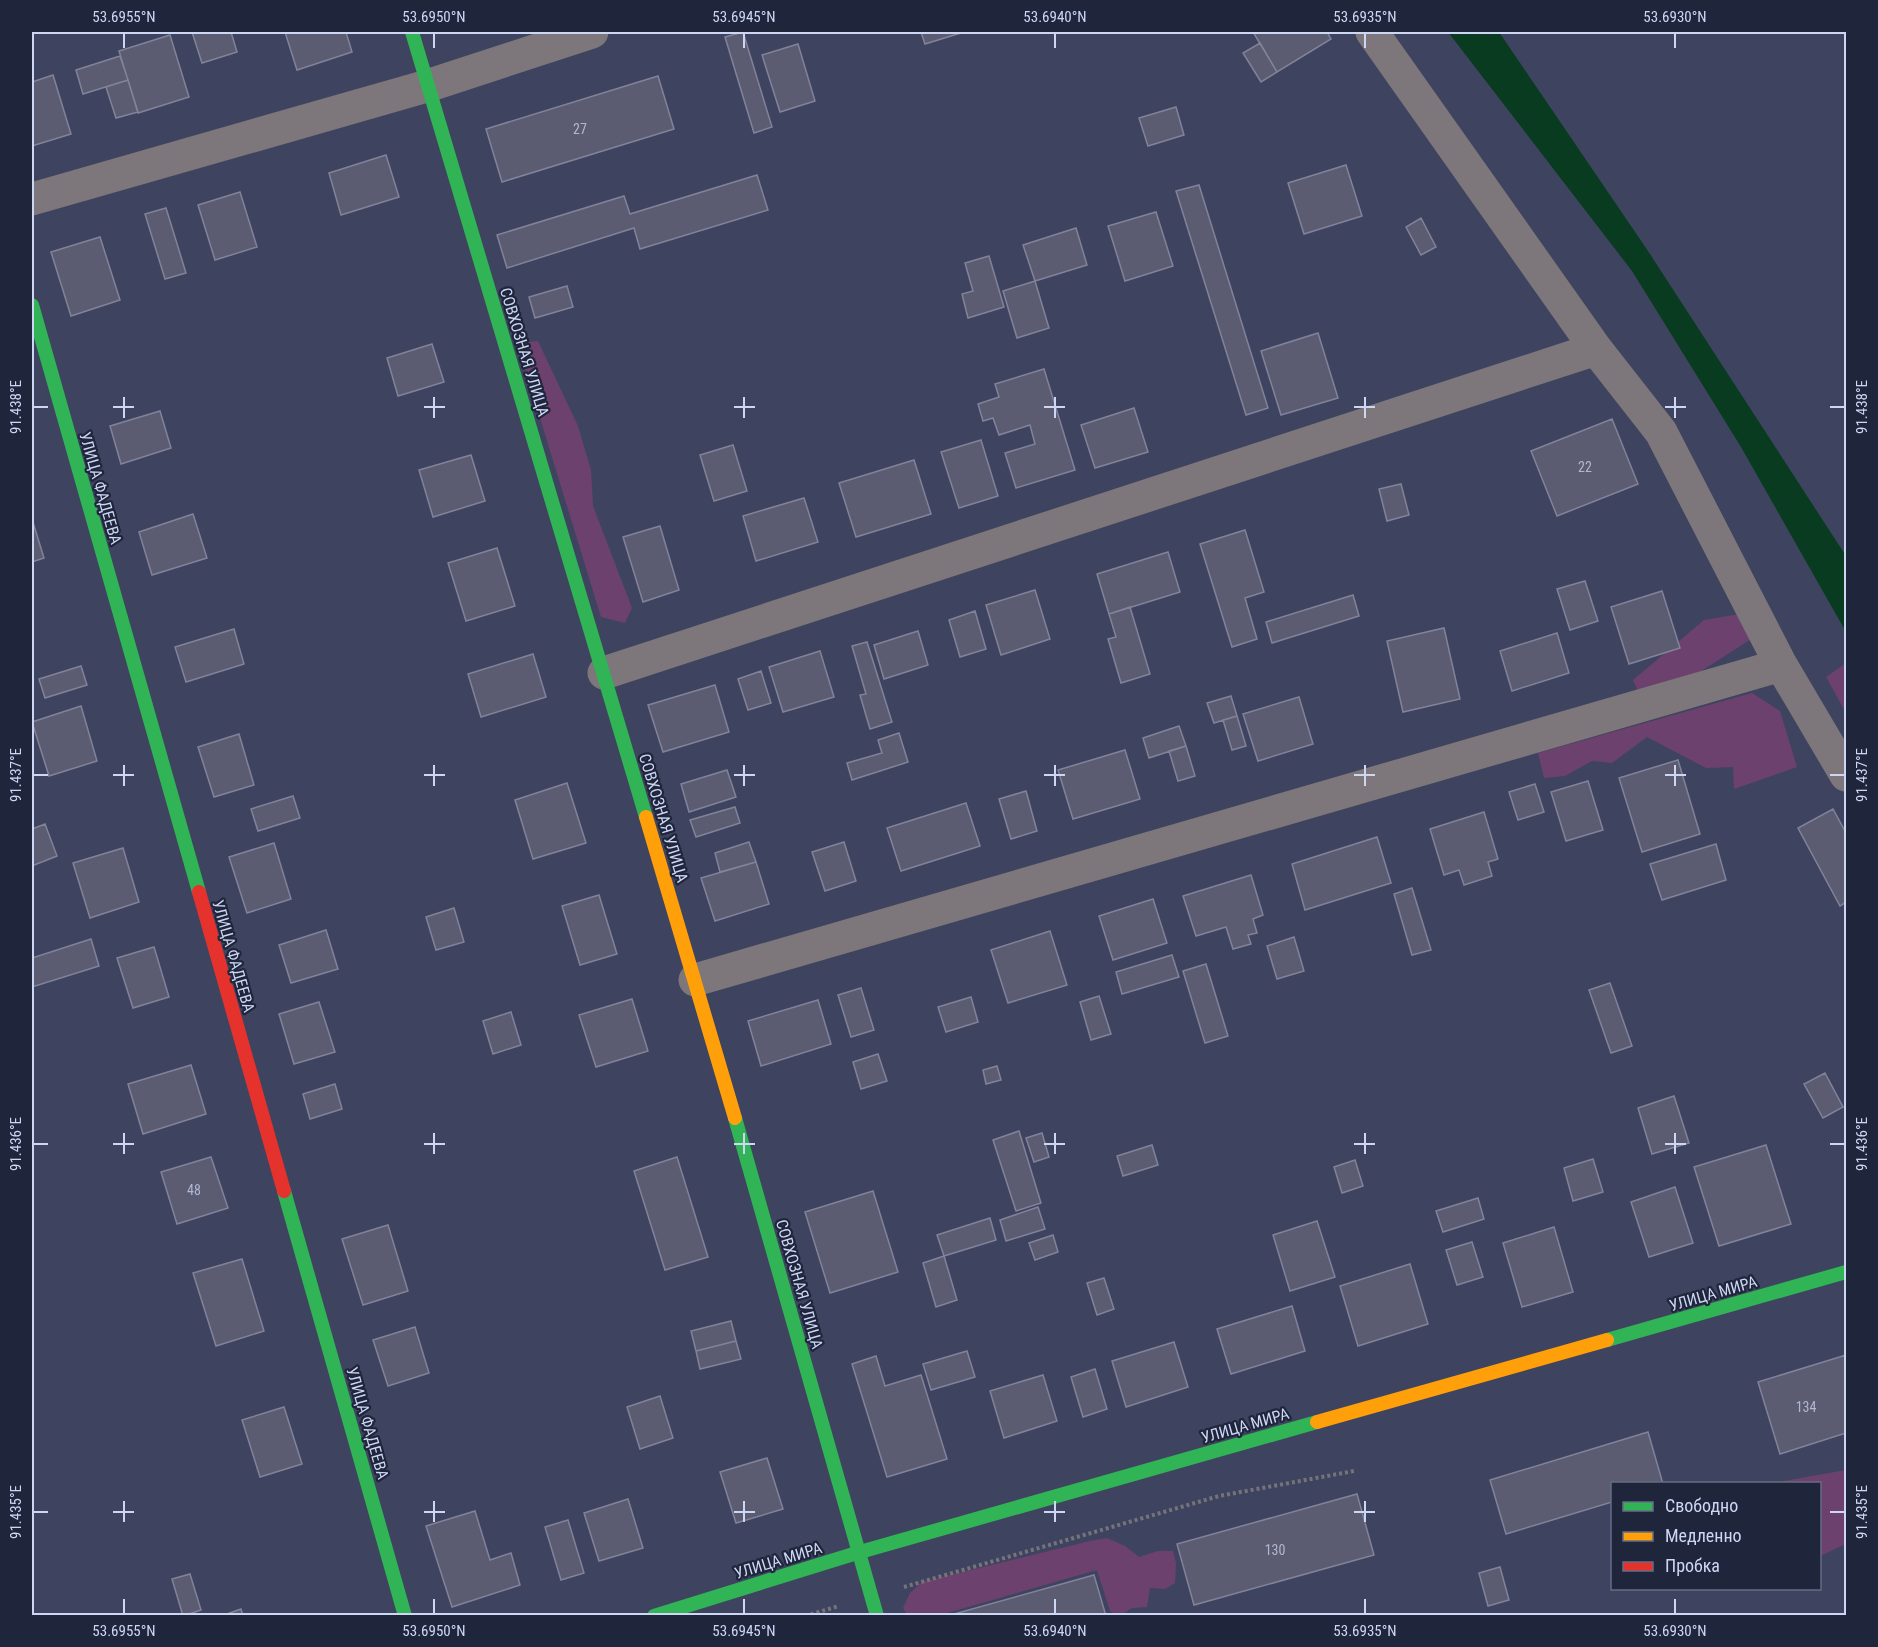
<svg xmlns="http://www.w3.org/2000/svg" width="1878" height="1647" font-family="'Roboto Condensed',sans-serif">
<rect width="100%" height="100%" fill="#3e445f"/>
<!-- green -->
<path fill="#6d416d" d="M538 341 578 426 591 470 593 506 632 608 625 623 601 617 517 343Z
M1740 614 1753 638 1698 673 1641 698 1633 680 1704 620Z
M1846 663V713L1826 677Z
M1752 693 1780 711 1797 767 1734 789 1733 767 1706 768 1647 737 1612 763 1592 761 1565 776 1544 778 1538 753Z
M1846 1470V1544L1820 1556V1484L1773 1483Z
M1107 1538 1125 1546 1139 1557 1158 1551H1173L1176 1563 1175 1583 1165 1589 1150 1588 1147 1607 1132 1608 1121 1615H1117L1110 1611 1097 1570 940 1615H907L903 1608 910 1593 922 1582 1090 1541Z"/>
<!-- water -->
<path fill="#093b20" d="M1448 32H1499L1648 251 1846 556V632L1741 447 1632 271Z"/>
<!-- building -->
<path fill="#5b5c72" stroke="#82839a" stroke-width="1.5" d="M192 32H231L237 52 202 63Z
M285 32H346L352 52 297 70Z
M743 32 772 127 754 133 725 37Z
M921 32H964L925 44Z
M1253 32H1327L1331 39 1277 72Z
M170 35 189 97 138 113 119 51Z
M1260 43 1277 72 1261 82 1243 53Z
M798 44 815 101 780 112 762 55Z
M120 56 128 80 83 94 76 70Z
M53 75 71 134 32 146V82Z
M658 76 674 129 502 182 486 129Z
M128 80 138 112 116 118 106 87Z
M1176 107 1184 135 1148 146 1139 118Z
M386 155 399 197 341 215 329 173Z
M1346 165 1362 216 1304 234 1288 183Z
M757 175 768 210 640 249 634 228 507 268 497 235 624 196 630 214Z
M1199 185 1268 408 1246 415 1176 191Z
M240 192 257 247 215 260 198 205Z
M166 208 186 273 165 279 145 214Z
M1156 212 1173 266 1125 281 1108 226Z
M1421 218 1436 247 1421 255 1406 227Z
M1076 228 1087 265 1035 281 1023 245Z
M100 237 120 300 71 316 51 252Z
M989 256 1004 307 968 318 962 294 973 291 965 263Z
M1035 281 1049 328 1017 338 1003 291Z
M567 286 573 307 535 318 529 297Z
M1318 333 1338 398 1281 415 1261 351Z
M432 344 444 382 398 396 387 358Z
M1044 369 1075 470 1016 488 1005 453 1035 444 1030 425 999 435 993 418 983 421 978 404 999 397 995 384Z
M1134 408 1148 452 1095 468 1081 425Z
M160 411 171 448 121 464 110 426Z
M1612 419 1638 484 1557 516 1531 451Z
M981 440 998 496 959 508 941 452Z
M733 445 747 491 714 501 700 455Z
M471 455 485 501 433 517 419 470Z
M914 460 931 514 856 537 839 483Z
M1401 484 1409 515 1387 521 1379 489Z
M804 498 818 542 756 561 743 516Z
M193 514 207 558 152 575 139 532Z
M32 519 44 558 32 562Z
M660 526 679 590 643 602 623 537Z
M1245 530 1264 592 1245 598 1257 639 1232 647 1200 544Z
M497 548 515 606 466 621 448 563Z
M1168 552 1180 592 1109 614 1097 574Z
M1585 581 1598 621 1570 630 1557 589Z
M1035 590 1050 639 1001 655 986 605Z
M1662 591 1680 648 1629 664 1611 607Z
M1353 595 1359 616 1272 643 1266 622Z
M1130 607 1150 674 1121 683 1108 639 1116 637 1109 614Z
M975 611 986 649 960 657 949 620Z
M1444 628 1460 699 1403 712 1387 641Z
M234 629 244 664 186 682 175 647Z
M918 631 928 665 884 679 874 645Z
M1557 633 1569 673 1512 691 1500 651Z
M867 642 892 722 870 729 860 695 866 694 852 646Z
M820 651 834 697 783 712 769 667Z
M533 654 546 697 481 717 468 674Z
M81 666 87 685 45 698 39 679Z
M761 671 771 703 748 710 738 679Z
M715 685 729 732 663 752 648 705Z
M1231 696 1237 716 1214 723 1207 703Z
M1299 697 1313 744 1258 761 1243 714Z
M81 706 97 761 49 776 32 722Z
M1237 716 1246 746 1232 750 1223 720Z
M1179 726 1186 746 1149 758 1143 738Z
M899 733 908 762 852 780 847 763 882 753 878 740Z
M239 734 254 785 214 797 198 747Z
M1186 746 1195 776 1178 781 1169 751Z
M1125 750 1140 799 1073 819 1058 770Z
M1678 760 1700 834 1642 852 1619 778Z
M727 770 736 797 689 812 681 784Z
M1588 781 1603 830 1566 841 1551 792Z
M567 783 586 843 533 859 515 800Z
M1535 784 1544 812 1518 820 1509 792Z
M1026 791 1037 831 1011 839 999 799Z
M293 796 300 818 258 831 251 809Z
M966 803 980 846 901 871 887 828Z
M735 807 740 823 696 837 690 820Z
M1833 809 1846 833V902L1840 906 1798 828Z
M1484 812 1498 859 1488 862 1492 876 1464 885 1459 870 1444 875 1430 829Z
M45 824 57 856 32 866V829Z
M1377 837 1391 883 1305 910 1292 864Z
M749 842 756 862 720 872 715 853Z
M844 842 856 881 825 891 812 852Z
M274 843 291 899 247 913 229 857Z
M1716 844 1726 880 1662 900 1650 864Z
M123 848 139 902 90 918 73 863Z
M756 862 769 904 715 921 701 878Z
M1251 875 1263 915 1253 919 1257 933 1248 935 1251 944 1233 949 1226 927 1196 936 1183 896Z
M1412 888 1431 950 1412 955 1394 894Z
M599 895 617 954 580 965 562 906Z
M1153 899 1167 943 1113 960 1099 916Z
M454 908 464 942 436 950 426 917Z
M326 930 338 969 291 983 279 945Z
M1050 931 1067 985 1008 1003 991 950Z
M1294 937 1304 971 1277 979 1267 946Z
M91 939 99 966 32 987V958Z
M154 947 169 997 133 1008 117 958Z
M1172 955 1179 977 1122 994 1116 972Z
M1206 964 1228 1036 1205 1043 1183 971Z
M1610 983 1632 1046 1611 1053 1589 990Z
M861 988 874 1030 851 1037 838 995Z
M1099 996 1111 1034 1091 1040 1080 1002Z
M971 997 978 1022 946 1032 938 1007Z
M632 999 648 1051 596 1067 579 1015Z
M818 1000 831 1044 761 1066 748 1021Z
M319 1002 335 1052 294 1064 279 1014Z
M511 1012 521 1045 493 1054 483 1021Z
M878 1054 887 1081 861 1089 853 1062Z
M191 1065 206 1114 143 1134 128 1084Z
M997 1066 1001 1080 986 1084 983 1070Z
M1825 1073 1843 1107 1823 1118 1804 1084Z
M335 1084 342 1109 310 1119 303 1094Z
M1674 1096 1689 1143 1652 1154 1638 1108Z
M1019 1131 1041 1203 1016 1211 993 1140Z
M1042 1133 1049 1157 1034 1162 1026 1138Z
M1152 1145 1158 1165 1123 1176 1117 1156Z
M1766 1145 1791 1224 1719 1246 1694 1167Z
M211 1157 228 1208 177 1224 161 1172Z
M677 1157 708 1257 665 1270 634 1171Z
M1593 1159 1603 1192 1573 1201 1564 1168Z
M1355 1160 1363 1186 1342 1193 1334 1167Z
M1675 1187 1693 1243 1649 1257 1631 1202Z
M873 1191 898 1272 830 1293 805 1212Z
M1478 1198 1484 1219 1443 1232 1436 1211Z
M1038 1207 1045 1229 1006 1241 1000 1220Z
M990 1218 996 1240 944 1256 937 1235Z
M1317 1221 1335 1277 1290 1291 1273 1235Z
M388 1225 408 1291 363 1305 342 1239Z
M1554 1227 1573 1292 1522 1307 1503 1243Z
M1053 1235 1058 1252 1035 1260 1029 1243Z
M1472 1242 1483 1277 1457 1285 1446 1250Z
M944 1256 957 1300 936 1307 923 1263Z
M242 1259 264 1331 216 1346 193 1273Z
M1410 1264 1428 1324 1358 1346 1340 1286Z
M1104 1278 1114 1309 1097 1315 1087 1283Z
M1292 1306 1305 1351 1231 1374 1217 1329Z
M731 1321 736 1341 696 1351 691 1331Z
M415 1327 429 1373 388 1386 373 1340Z
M736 1341 741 1359 700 1369 696 1351Z
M1174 1342 1188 1387 1126 1407 1112 1361Z
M967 1351 975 1377 931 1390 923 1364Z
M1846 1355V1433L1780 1454 1758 1382Z
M876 1356 885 1386 921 1375 947 1459 887 1477 852 1364Z
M1095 1369 1107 1409 1083 1417 1071 1377Z
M1043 1375 1057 1421 1004 1438 990 1391Z
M660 1396 673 1438 640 1449 627 1407Z
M284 1407 302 1464 260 1477 242 1420Z
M1648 1432 1663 1484H1612V1502L1506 1534 1490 1480Z
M767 1458 783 1509 736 1523 720 1472Z
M1357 1494 1374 1555 1194 1605 1177 1544Z
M628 1499 643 1548 599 1561 584 1513Z
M475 1511 490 1560 511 1553 520 1585 452 1607 426 1526Z
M568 1520 584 1573 561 1580 545 1527Z
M1500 1567 1509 1600 1488 1606 1479 1573Z
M190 1574 201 1610 183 1616 172 1579Z
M1094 1575 1106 1616H947Z
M241 1609 243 1616H221Z"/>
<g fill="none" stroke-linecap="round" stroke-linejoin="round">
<!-- path -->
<path stroke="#77737b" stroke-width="4" stroke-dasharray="3 3" stroke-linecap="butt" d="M904 1587 1219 1496 1354 1471
M805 1616 839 1606"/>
<!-- street -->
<path stroke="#7d767a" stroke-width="33" d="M1372 32 1596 349 1661 432 1781 665 1846 775
M32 199 427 86 592 32
M604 673 1596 349
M695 980 1781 665"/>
<!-- fast -->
<path stroke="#30b455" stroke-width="14" d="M412 32 646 817
M32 305 199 892
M735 1118 877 1616
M284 1191 405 1616
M1607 1340 1846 1272
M654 1616 860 1552 1317 1422"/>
<!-- slow -->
<path stroke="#ff9f0a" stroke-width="14" d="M646 817 735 1118
M1317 1422 1607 1340"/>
<!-- jam -->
<path stroke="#e5322d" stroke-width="14" d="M199 892 284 1191"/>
</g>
<!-- ticks -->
<path fill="none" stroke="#cdd7f4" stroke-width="2" d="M124 33V48M434 33V48M744 33V48M1055 33V48M1365 33V48M1675 33V48M124 397V418M434 397V418M744 397V418M1055 397V418M1365 397V418M1675 397V418M33 407H48M113 407H134M424 407H445M734 407H755M1044 407H1065M1354 407H1375M1665 407H1686M1830 407H1845M124 765V786M434 765V786M744 765V786M1055 765V786M1365 765V786M1675 765V786M33 775H48M113 775H134M424 775H445M734 775H755M1044 775H1065M1354 775H1375M1665 775H1686M1830 775H1845M124 1133V1154M434 1133V1154M744 1133V1154M1055 1133V1154M1365 1133V1154M1675 1133V1154M33 1144H48M113 1144H134M424 1144H445M734 1144H755M1044 1144H1065M1354 1144H1375M1665 1144H1686M1830 1144H1845M124 1501V1522M434 1501V1522M744 1501V1522M1055 1501V1522M1365 1501V1522M33 1512H48M113 1512H134M424 1512H445M734 1512H755M1044 1512H1065M1354 1512H1375M1830 1512H1845M124 1599V1614M434 1599V1614M744 1599V1614M1055 1599V1614M1365 1599V1614M1675 1599V1614"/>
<g text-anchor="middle" stroke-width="4.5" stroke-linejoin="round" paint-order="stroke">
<!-- number labels -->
<g font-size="14" fill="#b0b8d4">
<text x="580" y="134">27</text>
<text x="1585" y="472">22</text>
<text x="194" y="1195">48</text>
<text x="1806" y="1412">134</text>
<text x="1275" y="1555">130</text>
</g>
<!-- street labels -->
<g font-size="16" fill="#cdd7f4" stroke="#1f253b">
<text transform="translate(525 352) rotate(73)" y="6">СОВХОЗНАЯ УЛИЦА</text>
<text transform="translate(101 488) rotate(74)" y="6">УЛИЦА ФАДЕЕВА</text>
<text transform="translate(664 818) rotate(73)" y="6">СОВХОЗНАЯ УЛИЦА</text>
<text transform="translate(234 956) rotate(74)" y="6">УЛИЦА ФАДЕЕВА</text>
<text transform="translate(800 1284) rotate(74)" y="6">СОВХОЗНАЯ УЛИЦА</text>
<text transform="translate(1713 1293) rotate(-16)" y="6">УЛИЦА МИРА</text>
<text transform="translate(368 1423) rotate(74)" y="6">УЛИЦА ФАДЕЕВА</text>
<text transform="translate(1245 1425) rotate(-16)" y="6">УЛИЦА МИРА</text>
<text transform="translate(778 1560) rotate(-17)" y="6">УЛИЦА МИРА</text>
</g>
</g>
<!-- border -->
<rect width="1878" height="1647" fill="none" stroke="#1f253b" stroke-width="66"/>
<!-- legend -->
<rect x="1611" y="1482" width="210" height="108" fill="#1f253b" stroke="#656c85" stroke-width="1.5"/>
<rect x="1623" y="1502" width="30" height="9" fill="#30b455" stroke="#656c85" stroke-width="1.5"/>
<text x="1665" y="1512" font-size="18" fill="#cdd7f4">Свободно</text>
<rect x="1623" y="1532" width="30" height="9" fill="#ff9f0a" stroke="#656c85" stroke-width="1.5"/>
<text x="1665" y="1542" font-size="18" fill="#cdd7f4">Медленно</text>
<rect x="1623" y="1562" width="30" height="9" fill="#e5322d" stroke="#656c85" stroke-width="1.5"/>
<text x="1665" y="1572" font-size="18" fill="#cdd7f4">Пробка</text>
<rect x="33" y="33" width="1812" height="1581" fill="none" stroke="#cdd7f4" stroke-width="2"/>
<g font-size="15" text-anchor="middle" fill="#cdd7f4">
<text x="124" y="22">53.6955°N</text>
<text x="434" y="22">53.6950°N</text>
<text x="744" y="22">53.6945°N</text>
<text x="1055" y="22">53.6940°N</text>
<text x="1365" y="22">53.6935°N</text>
<text x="1675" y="22">53.6930°N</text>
<text transform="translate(1862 407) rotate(-90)" y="5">91.438°E</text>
<text transform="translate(16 407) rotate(-90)" y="5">91.438°E</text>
<text transform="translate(1862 775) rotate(-90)" y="5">91.437°E</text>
<text transform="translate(16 775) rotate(-90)" y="5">91.437°E</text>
<text transform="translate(1862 1144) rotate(-90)" y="5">91.436°E</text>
<text transform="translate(16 1144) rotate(-90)" y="5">91.436°E</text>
<text transform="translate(1862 1512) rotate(-90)" y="5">91.435°E</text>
<text transform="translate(16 1512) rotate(-90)" y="5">91.435°E</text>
<text x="124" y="1636">53.6955°N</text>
<text x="434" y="1636">53.6950°N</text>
<text x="744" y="1636">53.6945°N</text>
<text x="1055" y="1636">53.6940°N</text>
<text x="1365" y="1636">53.6935°N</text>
<text x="1675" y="1636">53.6930°N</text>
</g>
</svg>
